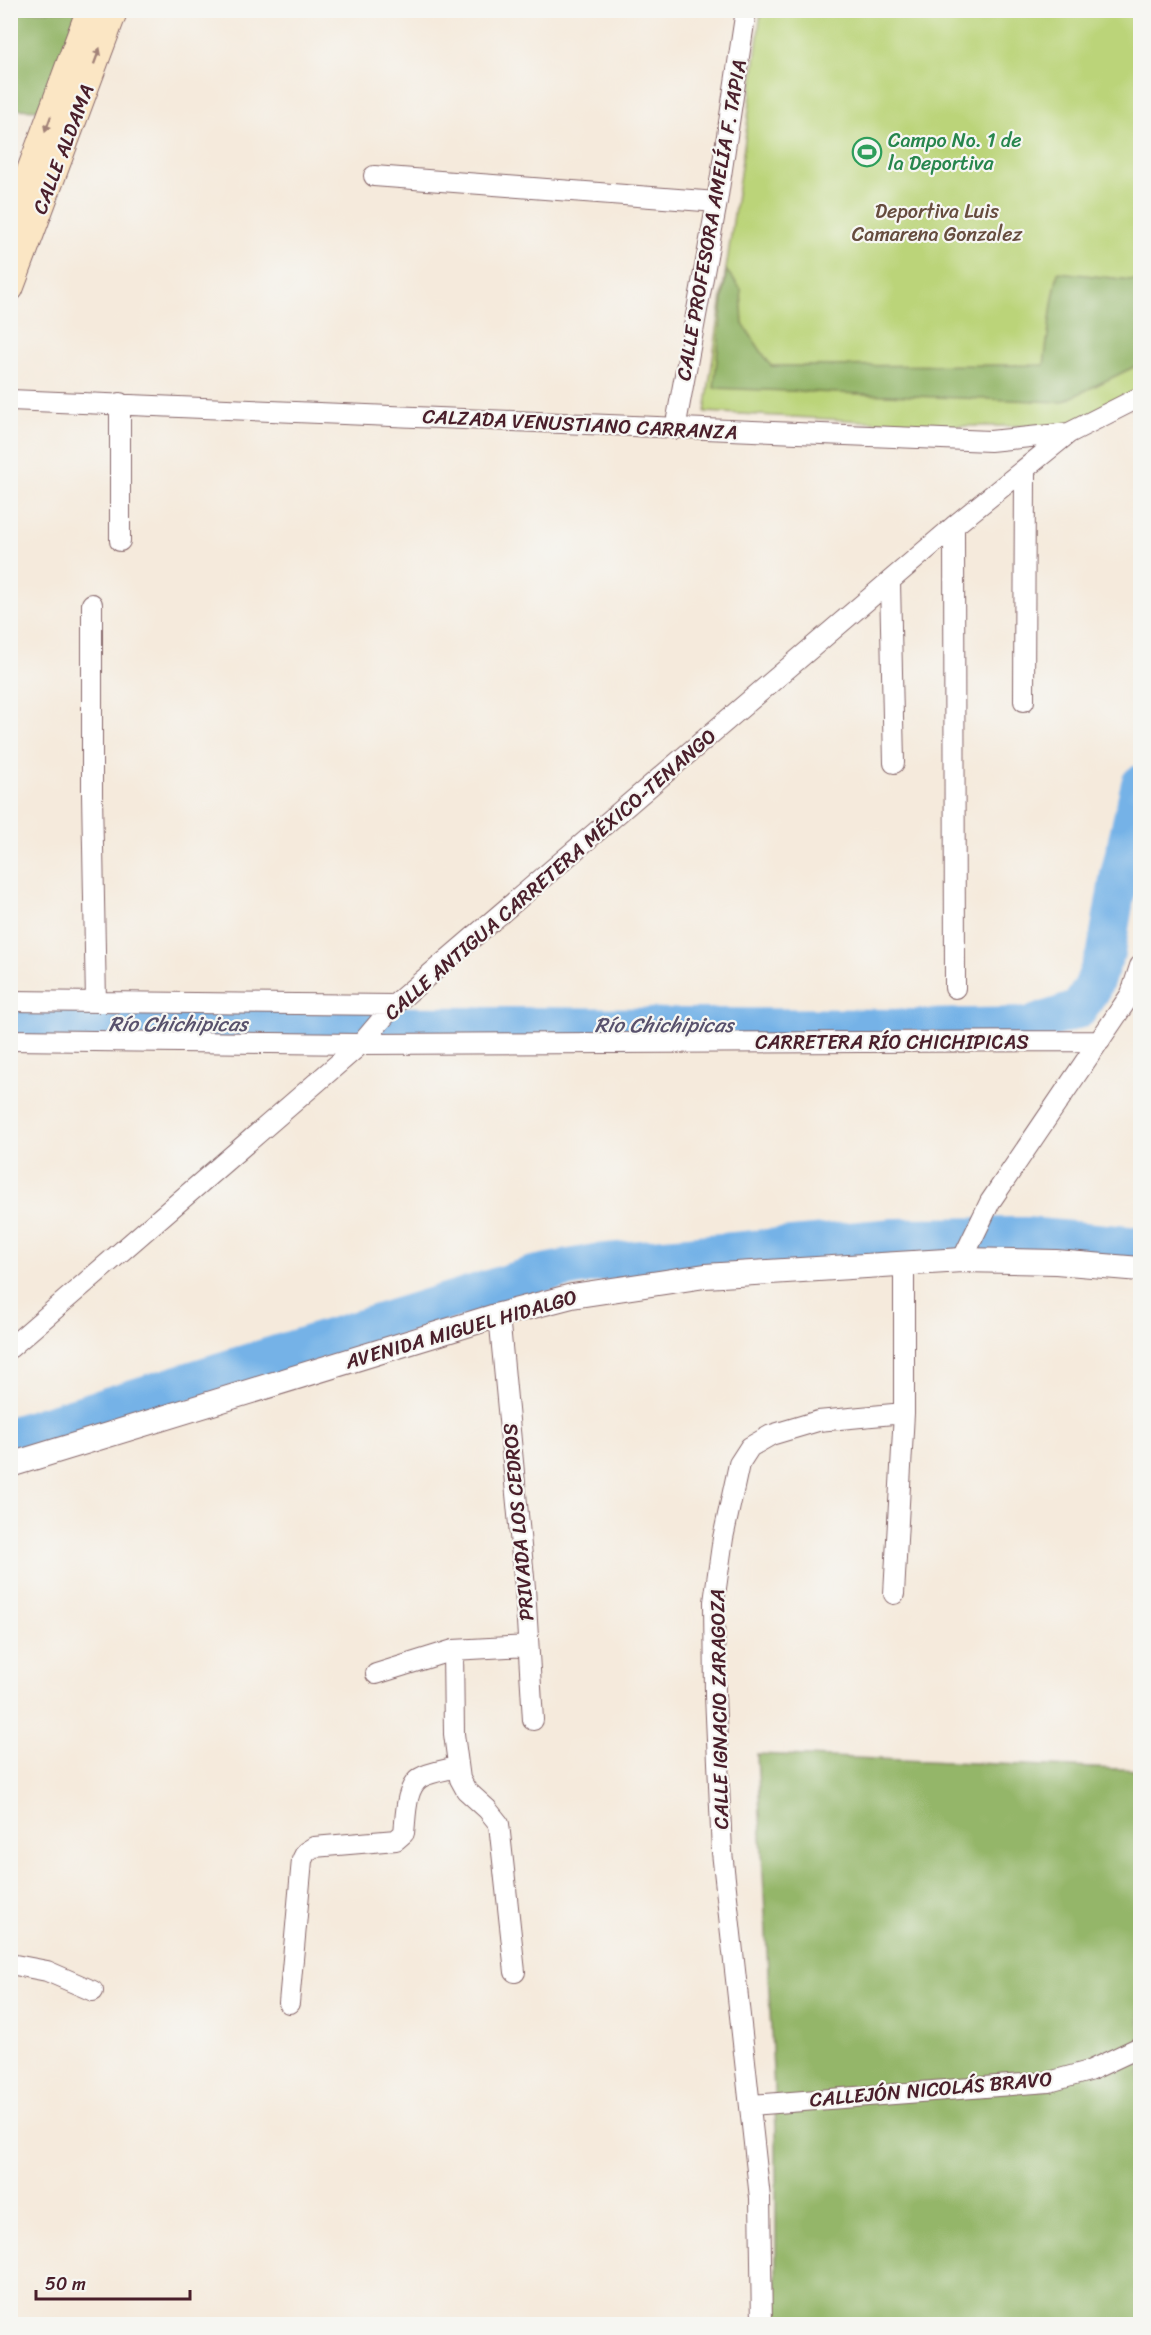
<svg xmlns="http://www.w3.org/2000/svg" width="1151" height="2335" font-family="Sriracha,sans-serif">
<rect width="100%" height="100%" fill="#f6f6f2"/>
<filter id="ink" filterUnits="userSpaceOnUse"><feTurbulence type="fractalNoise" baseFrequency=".0167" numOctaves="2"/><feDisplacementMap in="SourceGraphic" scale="12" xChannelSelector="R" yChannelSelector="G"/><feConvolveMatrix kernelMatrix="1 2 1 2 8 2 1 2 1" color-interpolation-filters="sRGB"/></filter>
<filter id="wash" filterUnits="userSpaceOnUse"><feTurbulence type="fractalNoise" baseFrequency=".008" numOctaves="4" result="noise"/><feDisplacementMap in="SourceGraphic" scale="24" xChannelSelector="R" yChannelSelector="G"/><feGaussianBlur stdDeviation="1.35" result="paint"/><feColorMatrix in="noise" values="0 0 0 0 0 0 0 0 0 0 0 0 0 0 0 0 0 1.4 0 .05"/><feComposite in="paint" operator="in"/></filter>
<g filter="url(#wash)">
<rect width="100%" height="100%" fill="#f5eadc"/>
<!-- green -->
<path fill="#bbd479" stroke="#827a52" stroke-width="1.5" d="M761 11H1140V391L1066 426H951L705 412 748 119Z"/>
<!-- forest -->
<path fill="#94b669" stroke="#6f6a4a" stroke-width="1.5" d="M11 11H78L44 110 11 109Z
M726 270 741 289 743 324 771 366 1044 365 1052 304 1058 272 1140 281V364L1062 402 714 388Z
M757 1754 1140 1770V2324H776V2130Z"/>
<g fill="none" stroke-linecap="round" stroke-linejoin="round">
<!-- river -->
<path stroke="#74b2e7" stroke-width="38" d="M10 1024 917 1028 1029 1026 1079 1009 1092 988 1106 952 1119 875 1140 784
M10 1436 534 1275 596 1263 894 1237 1025 1236 1140 1246"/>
</g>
</g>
<g filter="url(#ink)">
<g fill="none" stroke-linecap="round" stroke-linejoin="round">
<!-- minor casing -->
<g stroke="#866669" stroke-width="22">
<path id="minor" d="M374 176 717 202
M10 400 990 441 1069 433 1140 397
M675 429 717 202 746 10
M954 526 955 988
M120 541V403
M890 582 894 763
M92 604V795L96 1002
M1024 701 1025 471
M10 1001 394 1005
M10 1040 361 1044 1100 1041
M962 1260 990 1202 1131 994 1140 966
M499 1315 525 1588 533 1720
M10 1348 361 1044 394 1005 954 526 1069 433
M894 1594 904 1413V1262
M453 1650 454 1734 460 1779 466 1790 487 1809 499 1824 515 1972
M376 1674 453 1650 528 1646
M10 1964 47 1971 93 1991
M289 2003 302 1860 306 1852 314 1847 396 1840 404 1833C406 1817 405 1788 420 1778 429 1772 446 1770 457 1767
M751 2105 1049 2082 1089 2071 1140 2047
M762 2324 760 2198 722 1852 715 1695 714 1602 723 1538 739 1464 750 1447 771 1435 818 1421 904 1413"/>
</g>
<!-- tertiary casing -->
<g stroke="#866669" stroke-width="26">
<path id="tertiary" d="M10 1465 499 1315 572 1296 705 1276 962 1260 1056 1262 1140 1269"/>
</g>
<!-- secondary casing -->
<g stroke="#866669" stroke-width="29">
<path id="secondary" d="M10 226 90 10
M10 288 114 10"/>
</g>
<!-- minor -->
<use href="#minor" stroke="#fff" stroke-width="20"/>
<!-- tertiary -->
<use href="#tertiary" stroke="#fff" stroke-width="24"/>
<!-- secondary -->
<use href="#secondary" stroke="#fbe6c4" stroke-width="27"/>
</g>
<!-- one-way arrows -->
<defs><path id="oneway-solid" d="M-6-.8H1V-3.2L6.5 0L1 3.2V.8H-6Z" transform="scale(1.5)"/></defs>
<g fill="#a28278">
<use href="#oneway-solid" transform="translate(97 56) rotate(-70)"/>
<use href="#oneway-solid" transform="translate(48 124) rotate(110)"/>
</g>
</g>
<!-- icons -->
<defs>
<g id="stadium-ring" transform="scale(1.5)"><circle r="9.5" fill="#f6f6f2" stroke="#2e9e5b" stroke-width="1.5"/><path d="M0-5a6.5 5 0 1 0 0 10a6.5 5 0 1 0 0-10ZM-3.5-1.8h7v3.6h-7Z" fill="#2e9e5b"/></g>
</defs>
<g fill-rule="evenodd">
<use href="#stadium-ring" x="867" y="152"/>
</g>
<g text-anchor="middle" stroke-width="4.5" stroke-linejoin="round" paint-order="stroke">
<!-- leisure labels -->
<g font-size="20" fill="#27864d" stroke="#f6f6f2" text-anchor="start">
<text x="888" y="147">Campo No. 1 de<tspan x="888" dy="23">la Deportiva</tspan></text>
</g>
<!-- street labels -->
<g font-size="20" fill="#4a1f2b" stroke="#f6f6f2">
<text transform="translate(63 149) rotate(-69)" y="7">CALLE ALDAMA</text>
<text transform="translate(711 220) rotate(-80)" y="7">CALLE PROFESORA AMELÍA F. TAPIA</text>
<text transform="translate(580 424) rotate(3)" y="7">CALZADA VENUSTIANO CARRANZA</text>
<text transform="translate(550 874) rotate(-41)" y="7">CALLE ANTIGUA CARRETERA MÉXICO-TENANGO</text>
<text x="892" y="1049">CARRETERA RÍO CHICHIPICAS</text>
<text transform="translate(461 1329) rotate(-16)" y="7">AVENIDA MIGUEL HIDALGO</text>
<text transform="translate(518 1522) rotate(-95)" y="7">PRIVADA LOS CEDROS</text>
<text transform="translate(719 1709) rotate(-91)" y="7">CALLE IGNACIO ZARAGOZA</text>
<text transform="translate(931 2089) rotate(-5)" y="7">CALLEJÓN NICOLÁS BRAVO</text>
</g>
<!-- park labels -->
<g font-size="20" fill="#664c3e" stroke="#f6f6f2">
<text x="937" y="218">Deportiva Luis<tspan x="937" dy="23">Camarena Gonzalez</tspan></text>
</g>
<!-- water labels -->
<g font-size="21" font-style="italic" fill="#59526d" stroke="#f6f6f2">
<text x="178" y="1031">Río Chichipicas</text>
<text x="664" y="1032">Río Chichipicas</text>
</g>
</g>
<!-- margin -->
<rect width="1151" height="2335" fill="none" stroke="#f6f6f2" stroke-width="36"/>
<!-- scale -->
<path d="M36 2290v9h154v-9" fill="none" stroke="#4a1f2b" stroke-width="3"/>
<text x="45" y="2290" font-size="18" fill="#4a1f2b" stroke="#f6f6f2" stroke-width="4.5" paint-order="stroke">50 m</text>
</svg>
